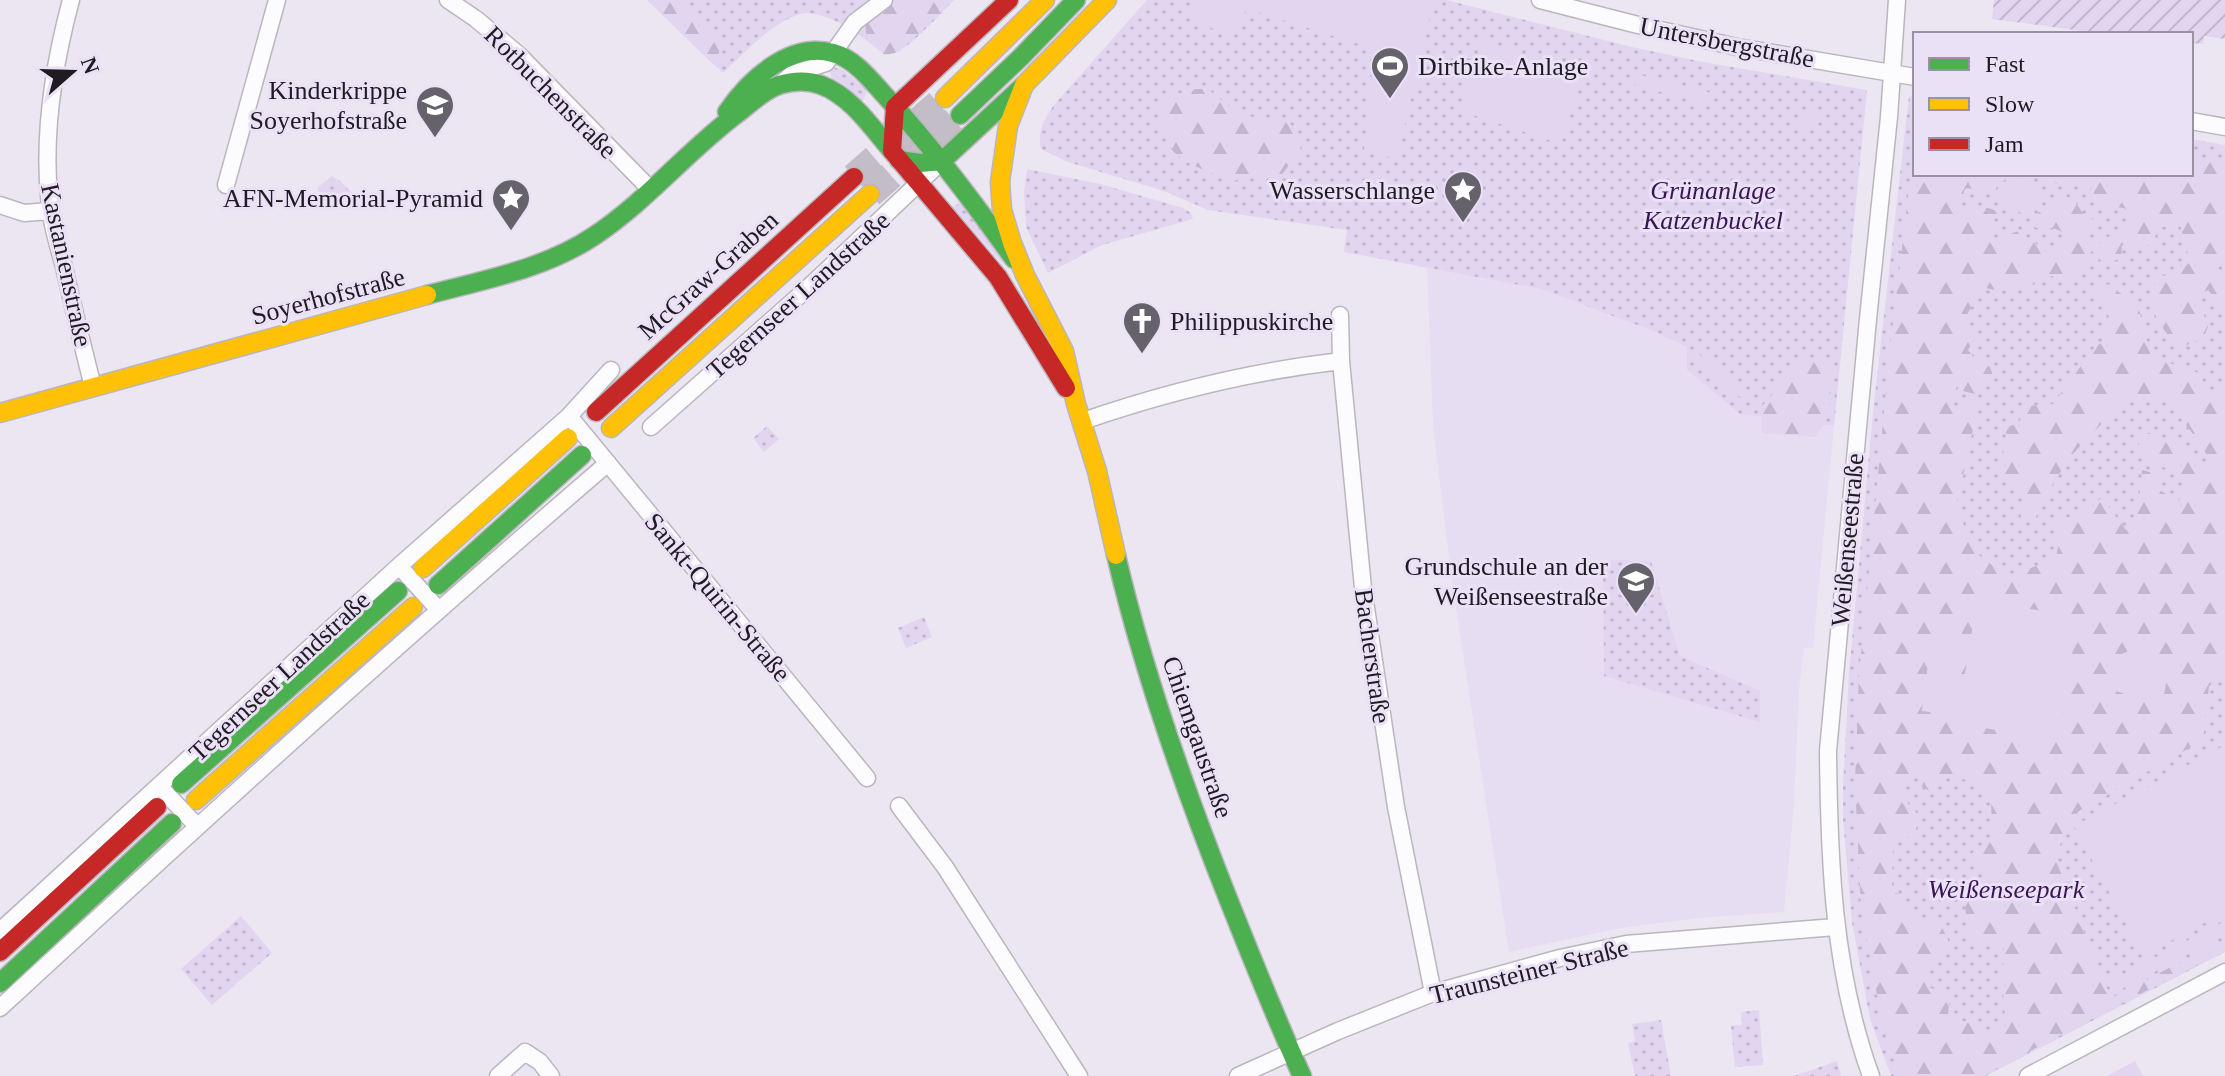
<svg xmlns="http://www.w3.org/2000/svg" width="2225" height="1076" font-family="'Times New Roman',serif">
<defs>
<pattern id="grass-dots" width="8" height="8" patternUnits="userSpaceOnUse" patternTransform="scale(2)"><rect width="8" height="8" fill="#e2d5f0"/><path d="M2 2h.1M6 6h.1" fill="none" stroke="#c1b6ce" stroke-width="1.8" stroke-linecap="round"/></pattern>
<pattern id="forest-firs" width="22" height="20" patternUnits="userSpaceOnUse" patternTransform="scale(2)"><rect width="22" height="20" fill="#e2d5f0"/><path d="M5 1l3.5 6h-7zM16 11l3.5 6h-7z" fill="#c1b6ce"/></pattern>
<pattern id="garden-furrows" width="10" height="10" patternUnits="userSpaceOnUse" patternTransform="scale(2)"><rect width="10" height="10" fill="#e2d5f0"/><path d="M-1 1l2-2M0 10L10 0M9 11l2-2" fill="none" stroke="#c1b6ce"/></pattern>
</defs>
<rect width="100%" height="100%" fill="#ece6f2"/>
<!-- built -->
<path fill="#e7ddf3" d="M1427 267 1541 289 1653 331 1687 347V370L1740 414 1834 426 1813 648H1804L1799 690 1794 806 1784 912 1699 918 1620 928 1509 952 1452 582 1433 426Z"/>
<!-- grass -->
<path fill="url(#grass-dots)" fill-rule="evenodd" d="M647 0H954C939 15 906 55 885 55 866 39 823 5 797 15 768 26 745 53 723 73Z
M1147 0H1446L1632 47 1703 62 1867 90 1834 426 1740 414 1687 370V347L1653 331 1541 289 1344 252 1347 230 1208 210 1164 191 1068 162 1041 149C1037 131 1044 121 1053 106Z
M833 67 843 70 867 90 862 103 843 84 832 78 830 72Z
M1909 96 1915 97V174H2191V139L2225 145V952L1986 1076H1891L1870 1019 1852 922 1843 819V786L1849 673 1873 412ZM1934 622 1962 626 1922 711Z
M1027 169 1100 184 1183 208 1191 213 1193 219 1102 245 1048 273 1026 227 1024 192Z
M332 176 341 182 351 192 349 200 332 207 318 196V187Z
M962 201 1003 260 1002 263 953 207Z
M767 426 779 439 764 452 753 438Z
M1603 560 1651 561 1680 656 1760 691V722L1604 676Z
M924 617 932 637 906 648 898 628Z
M241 916 272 953 212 1005 181 969Z
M1759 1010 1763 1065 1735 1067 1731 1026 1742 1025 1741 1012Z
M1661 1020 1671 1076H1635L1628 1043 1635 1041 1632 1024Z
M1837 1061 1841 1076H1794Z"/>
<!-- forest -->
<path fill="url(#forest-firs)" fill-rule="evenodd" d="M647 0H685L721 38 717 68Z
M894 0H954L899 52 885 55 867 39 865 24Z
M1196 89H1208L1230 107 1259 120 1289 122C1297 132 1304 144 1299 157L1295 158 1282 174H1255L1234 181 1224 175 1218 176C1205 170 1186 164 1176 154 1164 143 1158 119 1156 104 1168 94 1182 94 1196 89Z
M1915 140V174H2011L1997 187 1993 194 1982 190 1965 188 1957 215C1976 208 1980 203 2000 213 1991 220 1991 232 1995 242 2004 240 2009 233 2019 231L2052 256 2057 248 2068 240C2061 226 2051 228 2036 228L2029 218 2036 216 2046 204 2064 195 2075 201 2085 217 2099 221 2084 238 2093 247 2114 233 2132 214 2124 208 2101 206 2089 186 2084 182 2076 181 2067 185 2047 182 2042 174H2191V157L2225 162V216L2220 232 2225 231V261L2221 263 2213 282 2218 281 2225 276V311L2208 290 2198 295 2208 327 2202 339 2179 348 2160 325 2149 301 2157 276 2176 275 2190 262 2180 224 2158 228 2153 243 2141 249 2122 245 2121 258 2105 265 2091 250 2088 268 2066 285 2052 276C2026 289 2010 295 1981 287L1965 319 1971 327 1974 340 1968 350 1976 360 1990 367 1994 379 1975 394 1963 391 1958 385 1951 398 1954 409 1971 399 1978 406 1956 507 1976 553 2009 578 2056 557 2059 542 2053 526 2102 498 2126 530 2138 508 2142 470 2163 476 2157 488 2178 502 2189 480 2139 455V437L2149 433 2180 444 2203 471 2212 462 2190 430 2167 402 2134 397 2121 403 2071 456 2051 487 2033 523 2020 520 2027 494 2000 475 2007 427 2018 423 2029 406 2053 404 2095 347 2106 340 2103 333 2112 322 2095 293 2108 284 2138 306 2151 357 2202 374 2204 392 2225 394V678L2209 686 2203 740 2072 815 2055 858 2111 998 2225 939V950L1982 1076H1899L1881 1016 1861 910 1855 782 1859 675 1891 339ZM1934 622 1962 626 1923 711H1922ZM1918 773 1921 786 1931 792 1954 773 1991 797 1992 836 1972 853 1986 871 1965 898 1967 940 2004 949 2002 984 2005 1013 1989 1031 1948 1015 1950 991 1930 988 1923 970 1941 961 1950 945 1938 918H1917L1902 897 1892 890 1893 844 1914 835 1920 817 1901 795 1906 787 1900 775Z
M1832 358 1829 416 1815 437 1762 433V406L1786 379 1792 361Z"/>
<!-- garden -->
<path fill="url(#garden-furrows)" d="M1994 0H2225V39L2204 36 2203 44 2191 43V34H2105L1992 19Z"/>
<!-- pitch -->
<path fill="#e2d5f0" d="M1199 0H1434L1397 159 1364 151 1374 49 1247 9 1230 38 1191 17Z
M1482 41 1583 74 1561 144 1460 111Z
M1637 74 1711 93 1708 104 1634 85Z
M1820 110 1825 120 1804 130 1799 120Z
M2015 174 2044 196 2027 218 1999 196Z
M1699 354 1749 391 1743 399 1693 362Z
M1977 600 2078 617 2058 741 1957 723Z
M1934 622 1963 626 1951 715 1922 711Z
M2137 648 2158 652 2167 676 2163 702 2137 699 2109 688 2111 675 2119 655Z
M2225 745V912L2143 956 2074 826Z
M2225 921V935L2116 992 2110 981Z
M2135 1061 2143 1076H2107Z"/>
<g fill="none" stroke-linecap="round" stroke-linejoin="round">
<!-- highway-tunnel -->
<path stroke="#c3bdc8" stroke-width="28" stroke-dasharray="28 14" stroke-linecap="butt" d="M854 177 945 98
M870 194 960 115"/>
<!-- street casing -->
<g stroke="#bab6be" stroke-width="19">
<path id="street" d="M71 0C53 67 42 138 50 207 52 227 59 248 64 267 73 307 83 347 93 387
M448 0 476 19 519 55 650 189
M1540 0 1638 25 1737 47 1915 77
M783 82 792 74 826 63 855 22 884 0
M2191 121 2225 127
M226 185 277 0
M0 205 24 213 50 211
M1340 315 1341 361 1363 588 1396 807 1433 993
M569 416 867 778
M1083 421C1167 392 1253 371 1341 361
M651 427 809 287 942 161
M399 566 438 609
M159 786 197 826
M899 806 945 867 1079 1076
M0 931 399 566 569 416 611 370
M0 1008C200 823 401 641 608 463
M498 1076 525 1052 540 1062 551 1076
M1238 1076 1338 1031 1433 993 1560 958 1626 944 1835 927
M1871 1076C1833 971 1829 861 1828 751L1868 319 1889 117 1897 0
M2028 1076 2225 972"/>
</g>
<!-- fast casing -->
<g stroke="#bab6be" stroke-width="21">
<path id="fast" d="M727 112C749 80 790 41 833 53 856 59 873 83 889 100 935 150 975 204 1014 259
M960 115 1021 57 1076 0
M899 160 920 163 942 161 1024 85
M427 295C483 280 545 269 594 236 647 201 688 150 738 113 751 103 764 90 779 85 792 81 808 80 821 85 851 96 872 128 892 151
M1116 555C1143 671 1183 785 1227 896 1251 956 1275 1017 1302 1076
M438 585 582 455
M181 784 398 591
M0 983 172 823"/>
</g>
<!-- slow casing -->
<g stroke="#bab6be" stroke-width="21">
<path id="slow" d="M1107 0 1024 85 1008 126 1000 182 1002 210 1012 243 1025 275 1064 351 1076 404 1097 471 1116 555
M945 98 1045 0
M0 413 427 295
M611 428 870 194
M423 568 568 438
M196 800 413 607"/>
</g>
<!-- jam casing -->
<g stroke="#bab6be" stroke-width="21">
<path id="jam" d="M1009 0 895 107 892 151 998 277 1066 388
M596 412 854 177
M0 952 157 807"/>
</g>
<!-- street -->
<use href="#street" stroke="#fcfbfd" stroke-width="16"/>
<!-- fast -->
<use href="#fast" stroke="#4caf50" stroke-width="18"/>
<!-- slow -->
<use href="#slow" stroke="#ffc107" stroke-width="18"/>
<!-- jam -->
<use href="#jam" stroke="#c62828" stroke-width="18"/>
</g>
<!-- icons -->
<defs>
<g id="stadium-pin" transform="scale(2)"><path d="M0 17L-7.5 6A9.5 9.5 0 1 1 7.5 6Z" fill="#66626b" stroke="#ebe1f7"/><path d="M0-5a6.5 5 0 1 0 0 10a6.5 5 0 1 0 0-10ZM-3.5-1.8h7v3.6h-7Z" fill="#fff"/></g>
<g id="school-pin" transform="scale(2)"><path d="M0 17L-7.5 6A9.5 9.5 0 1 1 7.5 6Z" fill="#66626b" stroke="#ebe1f7"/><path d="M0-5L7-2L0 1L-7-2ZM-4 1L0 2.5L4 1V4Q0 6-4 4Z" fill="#fff"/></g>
<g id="sight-pin" transform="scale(2)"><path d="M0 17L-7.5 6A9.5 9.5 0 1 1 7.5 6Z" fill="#66626b" stroke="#ebe1f7"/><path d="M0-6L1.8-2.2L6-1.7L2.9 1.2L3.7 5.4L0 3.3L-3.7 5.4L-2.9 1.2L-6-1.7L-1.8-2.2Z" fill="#fff"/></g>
<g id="church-pin" transform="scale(2)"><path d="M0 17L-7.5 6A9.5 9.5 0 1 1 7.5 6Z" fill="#66626b" stroke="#ebe1f7"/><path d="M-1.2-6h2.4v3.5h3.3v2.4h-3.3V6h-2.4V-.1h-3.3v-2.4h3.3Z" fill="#fff"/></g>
</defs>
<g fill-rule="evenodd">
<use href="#stadium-pin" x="1390" y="66"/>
<use href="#school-pin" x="435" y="105"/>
<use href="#sight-pin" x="1463" y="190"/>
<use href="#sight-pin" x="511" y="198"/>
<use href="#church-pin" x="1142" y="321"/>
<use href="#school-pin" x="1636" y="581"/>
</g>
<g text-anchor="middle" stroke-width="6" stroke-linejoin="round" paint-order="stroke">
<!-- street labels -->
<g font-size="26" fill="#1e1b22" stroke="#ebe1f7">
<text transform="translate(1727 42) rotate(11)" y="9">Untersbergstraße</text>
<text transform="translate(551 92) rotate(45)" y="9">Rotbuchenstraße</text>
<text transform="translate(67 265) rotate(78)" y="9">Kastanienstraße</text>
<text transform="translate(708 275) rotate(-42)" y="9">McGraw-Graben</text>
<text transform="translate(798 295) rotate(-42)" y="9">Tegernseer Landstraße</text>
<text transform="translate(328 296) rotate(-15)" y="9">Soyerhofstraße</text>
<text transform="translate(1847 540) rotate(-85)" y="9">Weißenseestraße</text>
<text transform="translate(718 597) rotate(50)" y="9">Sankt-Quirin-Straße</text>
<text transform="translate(1373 656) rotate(82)" y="9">Bacherstraße</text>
<text transform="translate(279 676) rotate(-43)" y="9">Tegernseer Landstraße</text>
<text transform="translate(1198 737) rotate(71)" y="9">Chiemgaustraße</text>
<text transform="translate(1529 971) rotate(-14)" y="9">Traunsteiner Straße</text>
</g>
<!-- poi labels -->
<g font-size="26" fill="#1e1b22" stroke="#ebe1f7" text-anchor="end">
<text x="1418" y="75" text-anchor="start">Dirtbike-Anlage</text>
<text x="407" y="99">Kinderkrippe<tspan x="407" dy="30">Soyerhofstraße</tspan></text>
<text x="1435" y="199">Wasserschlange</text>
<text x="483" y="207">AFN-Memorial-Pyramid</text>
<text x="1170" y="330" text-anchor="start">Philippuskirche</text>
<text x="1608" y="575">Grundschule an der<tspan x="1608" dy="30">Weißenseestraße</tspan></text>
</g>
<!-- park labels -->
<g font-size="26" font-style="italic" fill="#381654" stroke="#ebe1f7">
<text x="1713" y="199">Grünanlage<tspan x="1713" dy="30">Katzenbuckel</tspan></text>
<text x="2006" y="898">Weißenseepark</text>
</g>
</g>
<!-- legend -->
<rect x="1913" y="32" width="280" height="144" fill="#ebe1f7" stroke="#9992a2" stroke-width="2"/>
<rect x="1929" y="58" width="40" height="12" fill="#4caf50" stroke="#9992a2" stroke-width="2"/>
<text x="1985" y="72" font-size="24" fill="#1e1b22">Fast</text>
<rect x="1929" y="98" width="40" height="12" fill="#ffc107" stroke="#9992a2" stroke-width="2"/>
<text x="1985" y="112" font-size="24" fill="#1e1b22">Slow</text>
<rect x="1929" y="138" width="40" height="12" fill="#c62828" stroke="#9992a2" stroke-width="2"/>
<text x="1985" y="152" font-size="24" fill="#1e1b22">Jam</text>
<!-- north arrow -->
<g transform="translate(72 72) rotate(70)" stroke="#ebe1f7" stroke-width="6" paint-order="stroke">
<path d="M0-6L14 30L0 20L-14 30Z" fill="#1e1b22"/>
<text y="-12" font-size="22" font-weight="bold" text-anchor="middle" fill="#1e1b22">N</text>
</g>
</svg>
